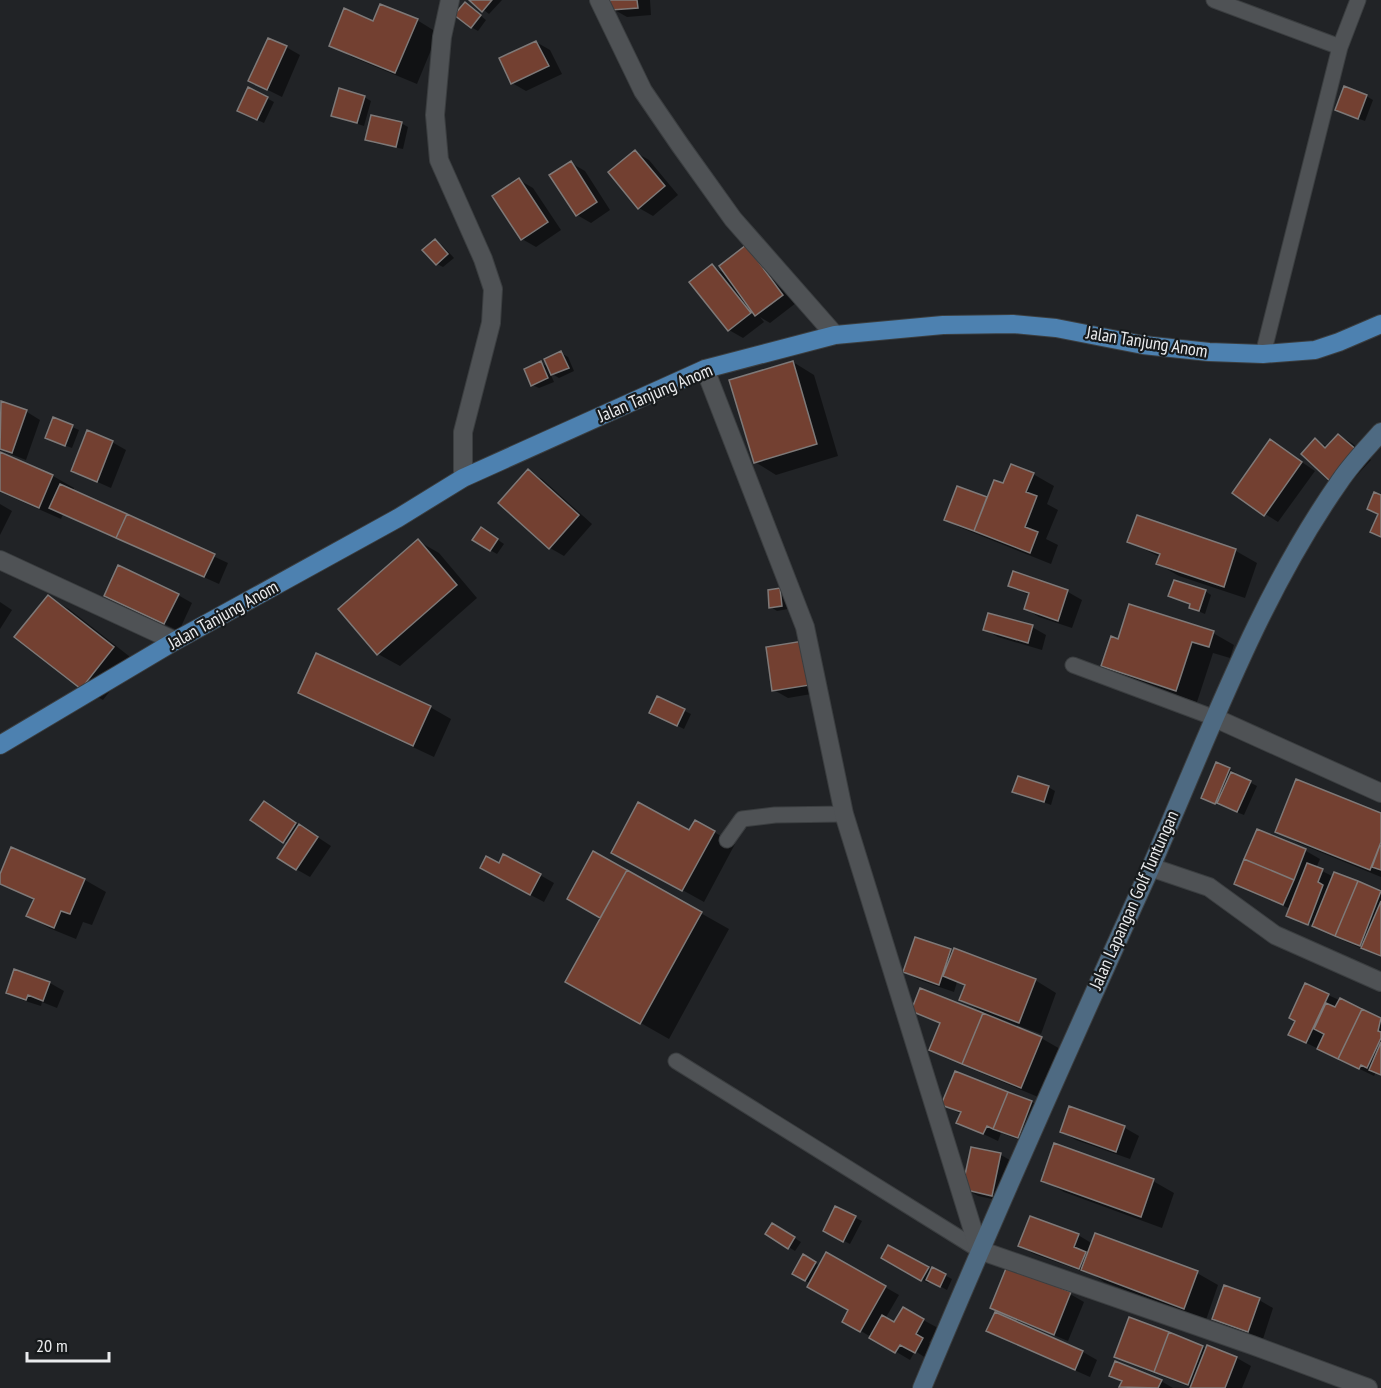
<svg xmlns="http://www.w3.org/2000/svg" width="1381" height="1388" font-family="'PT Sans Narrow',sans-serif">
<rect width="100%" height="100%" fill="#212326"/>
<!-- shadow -->
<path fill="#0007" d="M471 0H502L489 14Z
M612 0H650L651 15 627 17 613 9Z
M471 8 486 20 478 31 471 27Z
M417 20 438 33 417 84 352 57 331 45 374 22Z
M536 42 550 50 562 74 526 91 512 83Z
M286 47 300 55 282 97 250 81Z
M249 89 274 102 264 123 245 114Z
M1366 96 1373 100 1365 121 1343 113Z
M364 97 371 101 364 126 333 116Z
M401 123 408 127 403 149 373 143 367 139Z
M635 152 649 160 678 195 653 216 639 208Z
M571 163 585 171 610 210 591 223 577 215Z
M519 180 533 188 561 230 536 247 522 239Z
M435 241 442 245 454 258 443 267 437 264Z
M746 247 796 303 770 323 760 317 764 322 743 338 729 330 691 283 712 266 727 275Z
M561 353 568 357 574 371 559 378 550 373 554 382 539 388 532 385 541 363 550 368Z
M793 362 814 375 838 456 776 475 755 462Z
M2 403 27 412 40 420 26 460 0 450V409Z
M54 419 79 430 72 448 53 441Z
M1338 435 1352 443 1371 460 1345 488 1315 440 1328 447Z
M1271 441 1315 471 1278 522 1265 514Z
M112 442 126 450 111 488 73 471Z
M0 453 53 476 74 488 73 491 228 563 219 584 63 514 61 519 0 492Z
M528 471 542 479 592 524 564 556 550 548Z
M1033 474 1054 486 1047 504 1058 510 1046 539 1058 545 1051 564 959 527 945 519 986 498 988 499 1004 485Z
M0 504 12 511 0 535Z
M1137 517 1236 551 1257 563 1245 598 1179 576 1158 564 1160 557 1129 542Z
M488 533 504 544 497 554 490 550Z
M418 541 439 553 477 598 400 666 378 654Z
M1014 573 1068 592 1082 600 1072 628 1039 617 1026 609 1030 596 1010 585Z
M780 590 787 594 788 609 777 611 771 607Z
M1205 591 1211 595 1205 614 1191 608 1192 604 1170 596Z
M178 595 192 603 179 631 120 603Z
M48 597 69 609 134 660 103 700 82 688Z
M0 602 12 610 0 629Z
M1032 627 1046 635 1042 650 998 637 984 629Z
M1213 633 1234 645 1230 658 1213 653 1197 702 1124 678 1103 666 1119 641Z
M767 648 823 692 788 698 774 690Z
M300 692 430 707 451 719 434 757 321 704Z
M658 698 691 714 684 729 658 716Z
M1229 769 1236 773 1235 775 1257 786 1244 815 1209 801Z
M1048 787 1055 791 1051 805 1014 791Z
M278 811 331 846 310 877 296 869 288 844 284 841Z
M1381 815V877L1298 843 1277 831Z
M1258 831 1306 851 1320 859 1316 868 1334 877 1335 874 1381 893V957L1314 928 1315 926 1300 920V923L1288 915 1290 909 1236 883Z
M690 832H714L735 844 704 902 632 862Z
M12 849 85 880 106 892 92 925 83 922 76 939 49 928 28 916 35 901 0 883V878Z
M594 853 729 929 669 1039 567 981 602 917 569 898Z
M500 865 540 875 554 883 544 902 495 876Z
M916 939 1035 980 1056 993 1041 1034 993 1016 992 1019 1041 1038 1062 1050 1043 1099 945 1058 931 1050 941 1024 913 1010 985 1016 986 1014 961 1000 966 987 957 982 954 992 919 980 905 972Z
M15 971 50 983 64 991 57 1008 42 1002 41 1006 22 1000 8 992Z
M1306 985 1381 1019V1075L1376 1072 1374 1076 1290 1035 1297 1021Z
M956 1072 1032 1102 1046 1110 1032 1145 1001 1133 998 1141 958 1122 961 1114 943 1105Z
M1070 1108 1125 1128 1139 1136 1130 1159 1076 1140 1062 1132Z
M1001 1155 1015 1163 1006 1202 978 1196 964 1188Z
M1043 1180 1153 1181 1174 1193 1162 1228 1064 1192Z
M836 1208 862 1221 850 1244 825 1231Z
M773 1225 801 1242 795 1251 767 1234Z
M1078 1235 1093 1244 1197 1273 1218 1285 1206 1320 1104 1282 1095 1276 1034 1254 1020 1246Z
M889 1247 932 1271 933 1269 952 1279 947 1290 930 1281 928 1283 883 1258Z
M827 1254 899 1295 885 1319 895 1324 903 1309 938 1328 929 1343 936 1347 929 1360 915 1351 910 1360 844 1321 850 1310 794 1273 803 1256 820 1266Z
M1008 1267 1070 1294 1084 1302 1068 1341 1005 1315 992 1307Z
M1259 1300 1273 1308 1263 1339 1228 1327 1214 1319Z
M995 1314 1083 1352 1097 1360 1090 1377 1002 1338 988 1330Z
M1130 1319 1207 1349 1208 1347 1237 1358 1251 1366 1242 1388H1192L1130 1364 1116 1356Z
M1111 1375 1161 1381 1173 1388H1124L1121 1386 1123 1382Z"/>
<!-- building -->
<path fill="#734031" stroke="#7e7978" stroke-width="1.5" d="M469 0H492L482 12Z
M610 0H637L638 8 611 10Z
M465 2 481 15 471 28 454 15Z
M380 4 418 19 395 73 329 46 344 8 373 21Z
M268 38 287 46 267 90 248 81Z
M536 41 549 66 511 84 499 58Z
M1344 86 1367 95 1358 119 1335 110Z
M248 87 268 97 257 120 237 111Z
M339 88 365 96 357 123 331 116Z
M371 115 402 122 396 147 365 140Z
M635 150 665 186 638 209 608 172Z
M571 161 597 202 576 216 549 175Z
M519 178 548 222 521 240 492 196Z
M435 239 448 254 436 265 422 250Z
M746 245 783 295 755 316 719 266Z
M712 264 751 313 728 331 689 282Z
M561 351 569 368 551 375 544 359Z
M541 361 548 378 531 386 524 369Z
M793 361 817 444 754 463 729 380Z
M1 401 27 410 12 453 0 449Z
M53 417 73 425 65 446 45 438Z
M87 430 113 441 97 482 71 471Z
M1338 434 1358 451 1331 482 1301 454 1315 438 1325 448Z
M1270 439 1302 462 1264 516 1232 493Z
M0 452 53 475 39 508 0 491Z
M1011 464 1034 473 1026 492 1037 496 1025 527 1038 532 1030 553 974 531 994 480 1003 483Z
M528 469 579 515 549 549 498 503Z
M60 484 127 514 116 538 49 508Z
M957 486 987 497 974 531 944 520Z
M1374 492 1381 495V537L1370 532 1378 514 1367 509Z
M127 514 215 554 204 577 116 538Z
M1137 515 1236 549 1224 587 1156 564 1160 554 1127 542Z
M481 527 498 539 490 551 472 540Z
M418 539 457 585 377 655 338 609Z
M118 565 179 594 164 624 104 596Z
M1013 571 1068 590 1058 621 1024 609 1029 593 1008 586Z
M1174 580 1206 590 1199 611 1189 608 1190 604 1168 596Z
M780 588 782 606 769 608 768 590Z
M48 595 114 647 81 689 14 637Z
M1129 604 1214 631 1209 647 1192 642 1176 691 1101 666 1111 636 1118 639Z
M988 613 1033 625 1028 643 983 630Z
M803 641 810 685 772 691 766 647Z
M316 653 431 706 413 746 298 693Z
M657 696 685 709 677 726 649 713Z
M1216 762 1230 768 1215 804 1201 798Z
M1231 772 1251 781 1237 812 1217 803Z
M1018 776 1049 786 1044 802 1012 792Z
M1296 779 1381 813V842L1370 870 1275 832Z
M264 801 296 823 283 843 250 820Z
M638 802 689 830 695 820 715 831 682 891 611 853Z
M299 824 318 837 296 870 277 858Z
M1257 829 1306 849 1294 880 1244 859Z
M1380 845 1381 846V870L1372 867Z
M11 847 85 879 70 914 61 911 54 928 26 916 34 899 0 884V874Z
M593 851 627 870 600 918 567 899Z
M503 854 541 874 530 895 480 868 486 856 499 863Z
M1244 859 1294 880 1283 905 1234 884Z
M1307 863 1323 869 1318 882 1323 885 1308 925 1286 916Z
M627 870 702 912 640 1024 565 982Z
M1334 872 1358 881 1335 936 1312 926Z
M1358 881 1381 891 1360 946 1335 936Z
M1381 901V956L1361 948Z
M915 937 951 949 939 985 903 972Z
M954 948 1036 979 1019 1023 959 1000 965 985 943 976Z
M14 969 50 982 43 1001 28 995 26 1000 6 993Z
M1305 983 1329 994 1306 1043 1288 1035 1295 1021 1289 1018Z
M920 988 983 1013 962 1064 929 1050 940 1023 911 1011Z
M1340 998 1362 1009 1338 1059 1317 1049 1324 1034 1314 1029 1326 1003 1335 1007Z
M1362 1009 1381 1018 1378 1031 1381 1032V1038L1367 1068 1361 1065 1359 1069 1338 1059Z
M983 1013 1042 1037 1021 1088 962 1064Z
M1381 1042V1075L1369 1070Z
M955 1071 1008 1092 993 1129 987 1126 983 1134 956 1123 961 1112 941 1105Z
M1008 1092 1032 1101 1018 1138 993 1129Z
M1069 1106 1125 1126 1116 1152 1060 1132Z
M1054 1143 1154 1179 1141 1217 1041 1181Z
M971 1147 1001 1153 992 1196 962 1189Z
M835 1206 856 1216 843 1242 823 1231Z
M1030 1216 1079 1234 1074 1247 1086 1252 1079 1269 1018 1246Z
M772 1223 795 1237 788 1249 765 1234Z
M1095 1233 1198 1271 1184 1309 1081 1270Z
M888 1245 929 1267 921 1281 881 1258Z
M826 1252 886 1286 860 1332 842 1322 848 1310 807 1287Z
M803 1254 816 1262 805 1281 792 1274Z
M1007 1266 1071 1292 1054 1335 990 1308Z
M932 1267 946 1274 940 1287 926 1280Z
M1224 1285 1260 1298 1248 1332 1212 1319Z
M903 1307 924 1319 916 1334 923 1338 915 1353 900 1345 895 1353 869 1338 882 1315 894 1322Z
M995 1312 1083 1351 1075 1370 986 1331Z
M1129 1317 1169 1332 1154 1372 1114 1357Z
M1169 1332 1203 1346 1188 1385 1154 1372Z
M1207 1345 1237 1357 1225 1388H1190Z
M1115 1361 1162 1380 1158 1388 1119 1387 1122 1381 1109 1376Z"/>
<g fill="none" stroke-linecap="round" stroke-linejoin="round">
<!-- lane casing -->
<g stroke="#3b3e40" stroke-width="17">
<path id="lane" d="M1214 0 1340 47
M1263 354 1340 47 1358 0
M1073 665 1215 718
M727 840 742 819 775 815 844 814
M676 1061 979 1250"/>
</g>
<!-- street casing -->
<g stroke="#3b3e40" stroke-width="20">
<path id="street" d="M450 0 442 37 435 115 439 160 483 259 493 289 491 323 463 432V478
M599 0 643 91 680 145 733 219 835 335
M705 369 805 627 844 814 979 1250 1252 1345 1368 1388
M0 560 175 641
M1215 718 1381 793
M1150 867 1209 887 1275 935 1381 982"/>
</g>
<!-- secondary casing -->
<g stroke="#3b3e40" stroke-width="20">
<path id="secondary" d="M922 1388C995 1213 1072 1041 1150 869 1208 738 1257 599 1340 481 1352 463 1367 448 1381 432"/>
</g>
<!-- primary casing -->
<g stroke="#3b3e40" stroke-width="20">
<path id="primary" d="M0 745 175 641 398 518 463 478 705 369 835 335 943 325 1013 324 1056 328 1143 345 1209 352 1263 354 1315 350 1339 342 1381 324"/>
</g>
<!-- lane -->
<use href="#lane" stroke="#4f5255" stroke-width="15"/>
<!-- street -->
<use href="#street" stroke="#4f5255" stroke-width="18"/>
<!-- secondary -->
<use href="#secondary" stroke="#4e6a82" stroke-width="18"/>
<!-- primary -->
<use href="#primary" stroke="#4d81b0" stroke-width="18"/>
</g>
<g text-anchor="middle" stroke-width="4.5" stroke-linejoin="round" paint-order="stroke">
<!-- street labels -->
<g font-size="18" fill="#eaebed" stroke="#171a1c">
<text transform="translate(1147 342) rotate(9)" y="6">Jalan Tanjung Anom</text>
<text transform="translate(655 393) rotate(-23)" y="6">Jalan Tanjung Anom</text>
<text transform="translate(223 615) rotate(-29)" y="6">Jalan Tanjung Anom</text>
<text transform="translate(1134 900) rotate(-66)" y="6">Jalan Lapangan Golf Tuntungan</text>
</g>
</g>
<!-- scale -->
<path d="M27 1352v9h82v-9" fill="none" stroke="#eaebed" stroke-width="3"/>
<text x="36" y="1352" font-size="18" fill="#eaebed" stroke="#171a1c" stroke-width="4.5" paint-order="stroke">20 m</text>
</svg>
